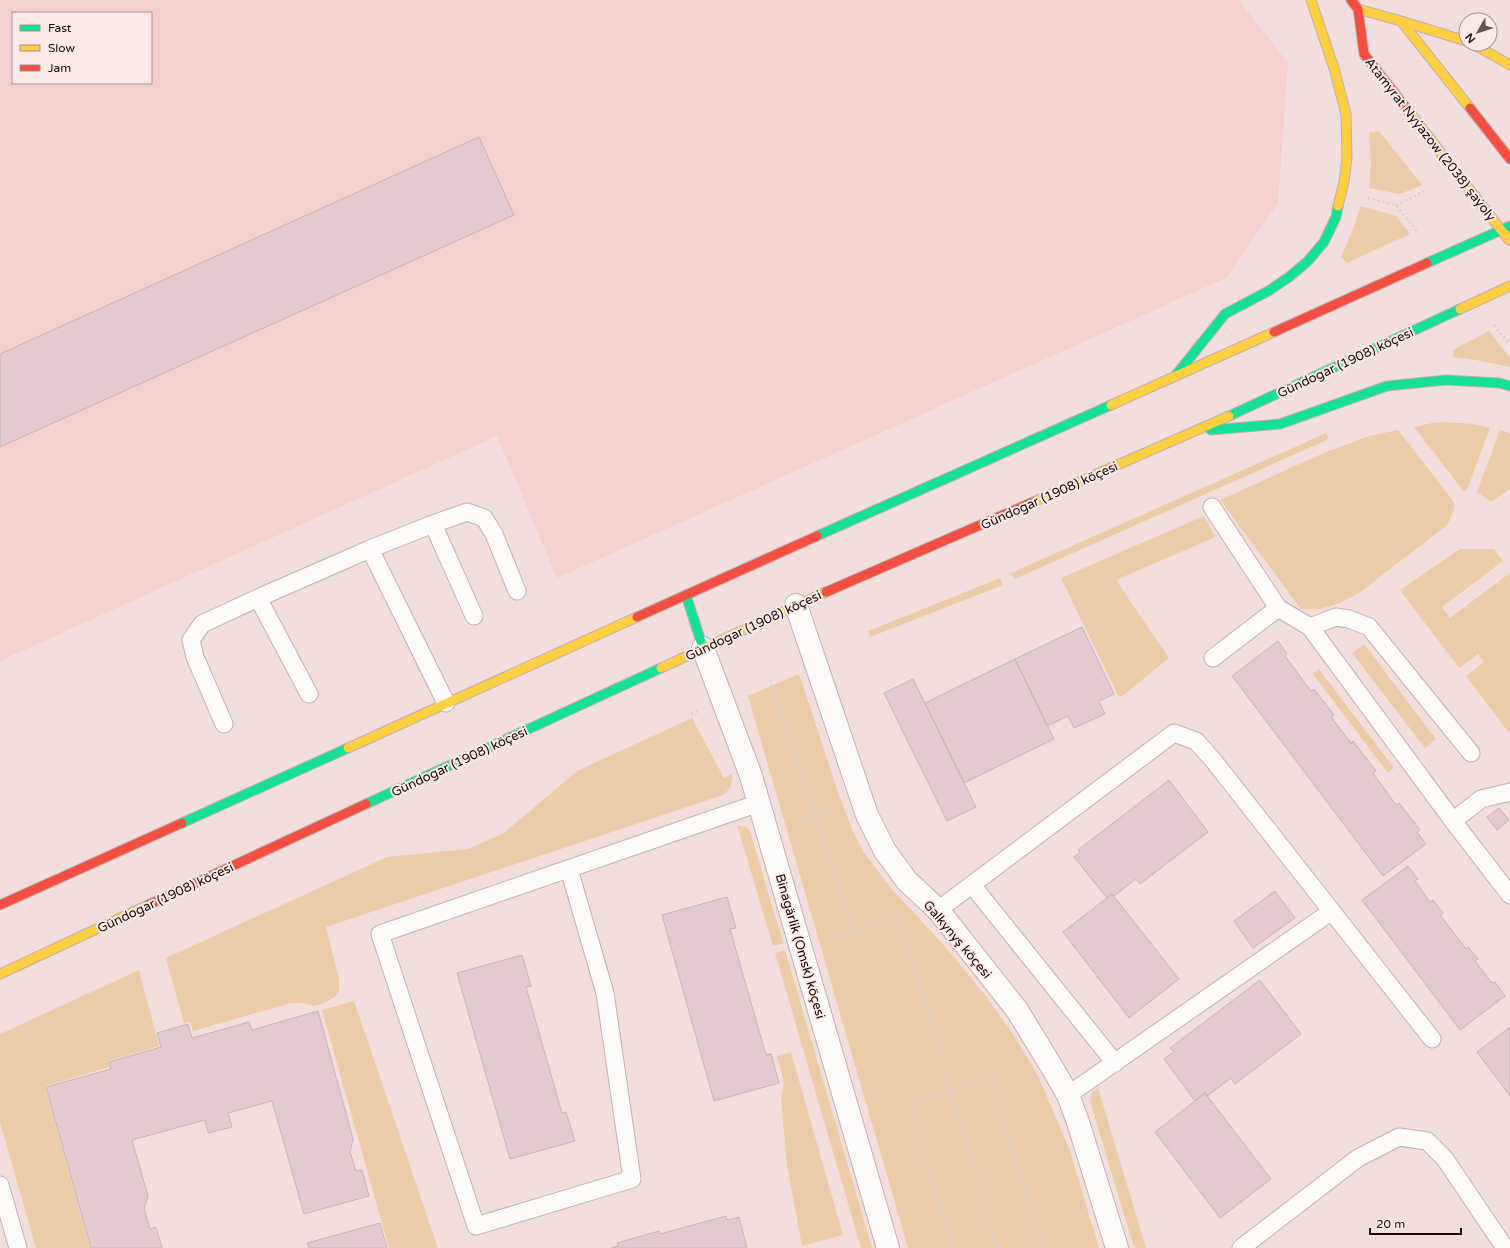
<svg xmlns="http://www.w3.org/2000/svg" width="1510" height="1248" font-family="'Varela Round',sans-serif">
<rect width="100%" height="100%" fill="#f2dfdd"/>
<!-- built -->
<path fill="#f5d1ce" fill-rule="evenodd" d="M0 0H1239L1288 63 1278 203 1226 278 557 578 497 436 0 661ZM13 13H151V83H13Z"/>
<!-- green -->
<path fill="#ebcca8" d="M1379 131 1422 185 1400 194 1369 188 1371 164 1369 133Z
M1361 206 1396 216 1410 234 1347 263 1341 257 1351 234Z
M1489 331 1510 358V367L1476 360 1453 357V350Z
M1445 422 1473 424 1490 428 1467 490 1464 492 1414 427 1432 423Z
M1398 430 1454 502C1455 510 1451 519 1446 526L1359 593 1340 603 1320 609H1301L1220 500 1326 452 1369 436Z
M1500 430 1510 433V489L1491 502 1477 492Z
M1326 433 1329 439 1015 579 1011 573Z
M1204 516 1215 537 1116 580 1169 658 1125 694 1119 697 1061 578Z
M1460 549H1494L1503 561 1442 607 1450 618 1510 573V734L1466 676 1484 662 1478 654 1459 668 1400 590Z
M1000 578 1003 585 870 637 868 631Z
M1364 644 1436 739 1425 748 1352 653Z
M1319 669 1394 768 1388 773 1313 674Z
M799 674 839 795 852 829 863 851 889 886 941 942 982 991 1011 1031 1038 1076 1057 1120 1070 1151 1099 1248H908L748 696Z
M692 718 724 778 732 774C733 782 730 790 723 795L326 927 339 979V991L335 997 322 1004 314 1006 303 1003H291L193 1031 190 1022 184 1023 166 958 387 857 468 849 504 833 577 771Z
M737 825 748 828 751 834 783 943 773 946Z
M785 950 872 1248H861L775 953Z
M139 970 159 1046 108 1061 110 1067 45 1086 90 1248H36L0 1122V1034Z
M354 1001 438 1248H389L322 1010Z
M791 1052 843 1235 802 1246 787 1165 781 1098 784 1082 777 1056Z
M1098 1088 1146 1248H1134L1090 1101 1092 1092Z"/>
<!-- building -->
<path fill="#e3cad0" stroke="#c4b5b6" d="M479 137 514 215 0 447V354Z
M1082 627 1114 694 1099 701 1105 714 1074 728 1068 716 1047 726 1015 659Z
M1278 641 1287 654 1285 656 1311 691 1314 689 1334 715 1331 717 1351 743 1353 741 1376 771 1373 773 1396 805 1399 803 1420 830 1417 832 1426 844 1383 876 1232 676Z
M1015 659 1054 739 964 783 925 703Z
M913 679 976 807 947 821 884 693Z
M1169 780 1208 832 1140 884 1136 879 1114 896 1112 894 1107 898 1074 857 1080 852 1078 850Z
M1499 808 1509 820 1497 830 1487 817Z
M1408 866 1418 879 1415 881 1430 902 1433 900 1443 913 1440 915 1466 949 1468 947 1478 959 1475 961 1492 983 1495 982 1505 996 1460 1030 1362 900Z
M1275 891 1295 918 1253 948 1234 921Z
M1112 894 1179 979 1129 1018 1063 932Z
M727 897 736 928 730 929 766 1055 771 1054 779 1083 714 1101 662 915Z
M522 955 531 986 526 987 562 1113 566 1112 575 1141 510 1159 457 973Z
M1260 980 1301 1034 1235 1084 1231 1078 1207 1096 1205 1093 1195 1101 1164 1059 1174 1052 1170 1048Z
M318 1011 353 1139 350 1152 356 1171 362 1170 369 1196 304 1214 272 1101 228 1113 232 1127 208 1133 205 1120 132 1140 148 1196 144 1209 150 1229 156 1227 162 1248H91L46 1087 111 1069 109 1062 161 1047 157 1033 188 1024 192 1038 249 1022 252 1030Z
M1510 1027V1096L1477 1052Z
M1205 1093 1271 1179 1220 1218 1155 1132Z
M726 1216 727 1220 739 1217 747 1248H611L618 1246 617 1243 659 1231 660 1234Z
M380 1223 387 1248H309L307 1243Z"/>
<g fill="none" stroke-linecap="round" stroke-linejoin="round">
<!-- lane casing -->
<g stroke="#c0b0ae" stroke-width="19">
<path id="lane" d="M1212 507 1278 608 1310 627 1453 821 1510 895
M433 524 474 616
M370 549 446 703
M258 598 309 694
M1310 627 1336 617 1349 619 1369 627 1471 753
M1213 658 1278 608
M224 724 195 657 191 640 202 624 258 598 370 549 433 524 467 512 484 518 494 534 517 591
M1453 821 1481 799 1510 792
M569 869 605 993 632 1179 476 1226 380 934 759 803
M972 885 1115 1063
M938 910 1174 733 1196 741 1213 760 1432 1039
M1068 1095 1332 911
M0 1185 18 1248
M1241 1248 1358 1158 1399 1137 1427 1141 1445 1159 1505 1248"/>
</g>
<!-- street casing -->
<g stroke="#c0b0ae" stroke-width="24">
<path id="street" d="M796 605 867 815 885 851 907 881 938 910 1017 1010 1053 1069 1068 1095 1078 1122 1117 1248
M703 648 751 776 888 1248"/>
</g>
<!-- fast casing -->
<g stroke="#c0b0ae" stroke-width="11">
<path id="fast" d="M1427 263 1510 226
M1176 375 1225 314 1270 290 1289 277 1308 261 1324 242 1336 217 1338 206
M1229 416 1460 309
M1211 430 1280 424 1387 386 1446 380 1499 383 1510 386
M817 536 1111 405
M686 595 703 648
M366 804 661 668
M182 823 348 748"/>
</g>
<!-- slow casing -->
<g stroke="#c0b0ae" stroke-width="11">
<path id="slow" d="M1311 0 1334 68 1346 114 1347 157 1344 182 1338 206
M1358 9 1401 21 1470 108
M1401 21 1466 41
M1473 44 1510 65
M1406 108 1509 240
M1460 309 1510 286
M1111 405 1274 332
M1033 502 1229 416
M661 668 826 592
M348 748 637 617
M0 974 148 905"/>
</g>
<!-- jam casing -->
<g stroke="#c0b0ae" stroke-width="11">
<path id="jam" d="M1351 0 1358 9 1364 54 1406 108
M1470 108 1510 159
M1274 332 1427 263
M826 592 1033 502
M637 617 817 536
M0 905 182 823
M148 905 366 804"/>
</g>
<!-- path -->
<path stroke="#d6d1d0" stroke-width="2.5" stroke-dasharray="2 3" stroke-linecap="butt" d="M1368 198 1396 205 1417 231
M1396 205 1427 190
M1494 325 1510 345
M770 680 853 930
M691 714 698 711
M792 823 836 808
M899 915 998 1248
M826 939 899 915
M953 1248 910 1103 992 1079 1042 1248"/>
<!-- lane -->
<use href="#lane" stroke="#fdfafa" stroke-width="17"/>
<!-- street -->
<use href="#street" stroke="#fdfafa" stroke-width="22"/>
<!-- fast -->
<use href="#fast" stroke="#16e098" stroke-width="9"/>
<!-- slow -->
<use href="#slow" stroke="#ffcf43" stroke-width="9"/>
<!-- jam -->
<use href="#jam" stroke="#f24e42" stroke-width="9"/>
</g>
<g text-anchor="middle" stroke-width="4" stroke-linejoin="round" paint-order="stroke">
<!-- street labels -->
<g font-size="13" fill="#180b0a" stroke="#fbe9e8">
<text transform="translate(1431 139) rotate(52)" y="5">Atamyrat Nyýazow (2038) şaýoly</text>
<text transform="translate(1345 362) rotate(-25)" y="5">Gündogar (1908) köçesi</text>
<text transform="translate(1049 495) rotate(-24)" y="5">Gündogar (1908) köçesi</text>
<text transform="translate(753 625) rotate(-25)" y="5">Gündogar (1908) köçesi</text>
<text transform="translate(459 761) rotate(-25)" y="5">Gündogar (1908) köçesi</text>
<text transform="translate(165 897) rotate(-25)" y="5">Gündogar (1908) köçesi</text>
<text transform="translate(958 939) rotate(50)" y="5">Galkynyş köçesi</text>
<text transform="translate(801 946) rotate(74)" y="5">Binagärlik (Omsk) köçesi</text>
</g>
</g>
<!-- legend -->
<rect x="12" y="12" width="140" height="72" fill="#fbe9e8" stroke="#a0908f"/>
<rect x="20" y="25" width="20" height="6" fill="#16e098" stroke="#a0908f"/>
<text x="48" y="32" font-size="12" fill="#180b0a">Fast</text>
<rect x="20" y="45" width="20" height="6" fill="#ffcf43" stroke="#a0908f"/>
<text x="48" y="52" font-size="12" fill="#180b0a">Slow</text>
<rect x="20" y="65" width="20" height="6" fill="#f24e42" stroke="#a0908f"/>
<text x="48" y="72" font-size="12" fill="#180b0a">Jam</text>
<!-- north arrow -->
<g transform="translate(1478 32) rotate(231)"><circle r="19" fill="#fbe9e8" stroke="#a0908f"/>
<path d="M0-3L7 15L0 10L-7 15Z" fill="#645554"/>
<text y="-6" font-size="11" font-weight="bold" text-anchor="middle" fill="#180b0a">N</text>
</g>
<!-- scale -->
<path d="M1370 1228v6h91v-6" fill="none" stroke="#180b0a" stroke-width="2"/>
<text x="1376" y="1228" font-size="12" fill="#180b0a" stroke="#fbe9e8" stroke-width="3" paint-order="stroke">20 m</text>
</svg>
